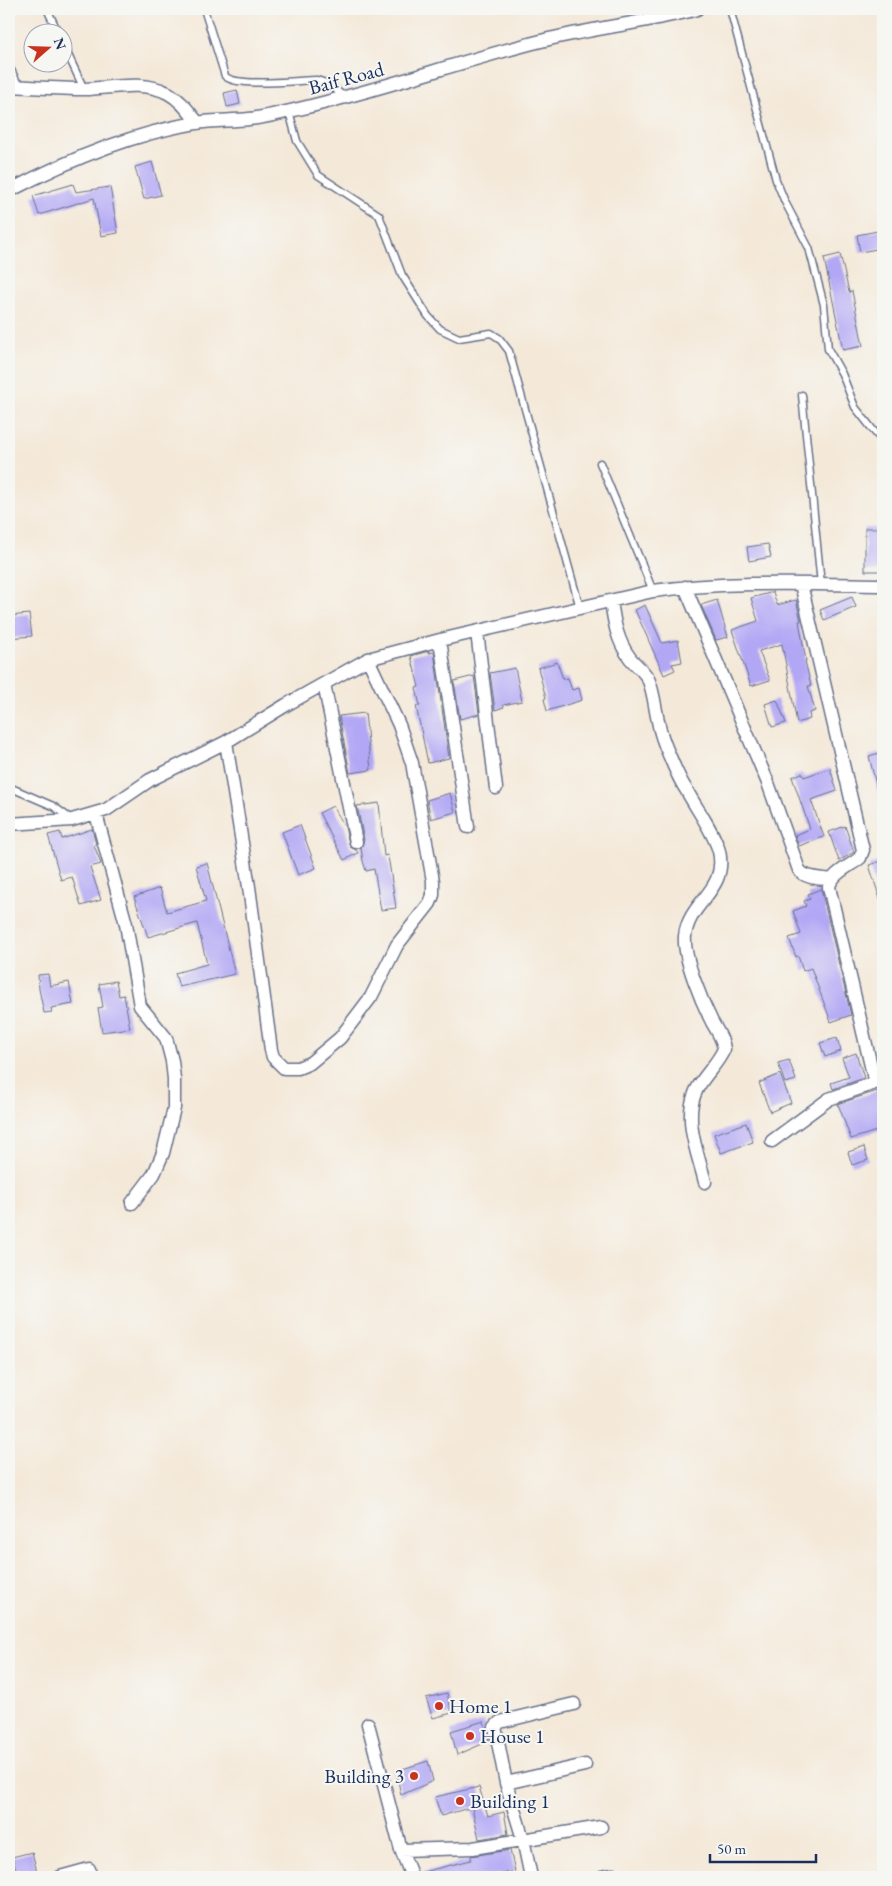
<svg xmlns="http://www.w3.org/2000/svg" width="892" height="1886" font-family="'EB Garamond',serif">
<rect width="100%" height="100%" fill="#f6f6f2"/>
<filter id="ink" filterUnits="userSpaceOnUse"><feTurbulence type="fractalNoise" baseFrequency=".02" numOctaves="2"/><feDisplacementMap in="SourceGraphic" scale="10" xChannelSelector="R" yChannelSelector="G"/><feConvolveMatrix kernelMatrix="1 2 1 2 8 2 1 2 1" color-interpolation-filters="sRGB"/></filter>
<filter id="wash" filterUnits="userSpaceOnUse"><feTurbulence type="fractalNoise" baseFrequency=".0096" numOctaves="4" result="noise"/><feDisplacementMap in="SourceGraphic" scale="20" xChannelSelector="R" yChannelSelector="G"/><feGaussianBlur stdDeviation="1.12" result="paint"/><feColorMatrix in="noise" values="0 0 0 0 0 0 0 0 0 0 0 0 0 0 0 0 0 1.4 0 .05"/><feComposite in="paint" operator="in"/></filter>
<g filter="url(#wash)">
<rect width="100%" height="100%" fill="#f4e9d9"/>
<g id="blocks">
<!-- building -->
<path fill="#b2a7f5" d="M237 90 240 104 227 107 224 93Z
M152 162 161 195 144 199 135 167Z
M73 184 76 192 110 187 118 233 101 236 94 198 39 215 33 196Z
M883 230V248L860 252 857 235Z
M840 254 849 292 852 291 863 346 843 350 824 258Z
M865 528H883V571H865Z
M768 544 771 557 749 561 747 547Z
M773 592 777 605 796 600 801 621H799L806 661H805L811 686H808L815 711 809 713 810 719 797 723 782 644 759 651 770 680 751 686 732 630 758 621 751 598Z
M852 597 856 607 824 620 820 610Z
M717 600 728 637 716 640 701 605Z
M645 605 662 643 678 640 682 662 672 664 675 670 664 675 635 610Z
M29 614 32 636 9 638V616Z
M429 651V653L434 652 449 758 428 763 416 706H420L416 688 419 687 411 656Z
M557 662 563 679 568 678 572 690 579 688 582 700 547 711 544 699 546 698 538 668Z
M515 668 522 701 503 705 504 707 495 710 490 673Z
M474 676 479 714 460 719 454 681Z
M777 700 786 723 772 727 765 704Z
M365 713 371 770 350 773 339 716Z
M883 752V797H879L869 756Z
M830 768 837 791 811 800 824 837 799 846 795 835 810 829 792 777 802 773 804 777Z
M450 793 455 812 431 819 427 800Z
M379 803 384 856 387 855 389 862 396 908 381 910 374 869 366 871 363 861 361 848 364 840 357 806Z
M333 806 345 827 350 847 356 850 358 853 344 860 319 813Z
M300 825 316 868 298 875 282 832Z
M845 826 854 852 839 861 829 832Z
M92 829 96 844 94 845 101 864 90 867 101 900 81 906 72 877 61 880 48 835 60 832 62 839Z
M881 861 883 868V902H881L869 865Z
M207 863 235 974 179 987 175 973 207 964 197 923 148 937 134 897 160 888 167 912 206 901 196 866Z
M821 889 851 1015 831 1022 811 968 803 971 798 956 796 957 789 938 801 934 793 911 806 906 804 901 810 899 808 894Z
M48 974 50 986 69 982 73 1004 51 1008 52 1012 44 1013 39 989 38 975Z
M116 981 119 996 124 995 130 1028 102 1032 98 1008 103 1007 99 984Z
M837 1038 841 1051 825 1057 820 1043Z
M856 1053 864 1078 833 1089 831 1083 849 1077 842 1058Z
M789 1060 796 1080 785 1083 778 1063Z
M780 1074 791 1103 770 1112 759 1083Z
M877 1091 883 1112V1129L851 1139 838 1104Z
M746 1123 753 1142 721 1153 714 1134Z
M864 1147 868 1160 852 1165 848 1152Z
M447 1693 452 1713 433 1718 426 1698Z
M484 1721 489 1741 457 1755 451 1731Z
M428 1761 433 1781 401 1795 396 1771Z
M479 1787 488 1816 504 1812 508 1834 479 1839 472 1807 441 1816 435 1797Z
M510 1850 515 1871 487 1877H420L419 1873 471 1860V1856Z
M32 1852 37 1872 19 1877 12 1857Z"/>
</g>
</g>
<g filter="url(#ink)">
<use href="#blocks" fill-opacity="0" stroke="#677089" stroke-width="1"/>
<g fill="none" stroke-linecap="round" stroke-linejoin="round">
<!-- lane casing -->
<g stroke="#677089" stroke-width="9">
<path id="lane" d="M47 9 58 32
M204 9 225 76C236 88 300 80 317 80L329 84 343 96
M730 9 776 180 785 202 809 248 824 305 828 349 842 374 855 407 877 435 883 439
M62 42 84 89
M9 66 19 86
M289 111 297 141 318 175 379 215 402 275 428 316 440 329 459 338 491 333 499 338 509 351 580 608
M802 395 821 584
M600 463 653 591
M9 787 53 806 71 819"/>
</g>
<!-- street casing -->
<g stroke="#677089" stroke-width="15">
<path id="street" d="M9 86C34 87 60 89 85 89 112 88 143 80 168 93 181 100 189 112 198 123
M9 191C68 160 130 134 196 123 214 120 232 121 249 119 263 118 277 114 290 111 375 92 457 62 541 41 593 28 645 23 697 9
M801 584 863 850 860 858C850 866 831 874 829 887L875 1083
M685 587 768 783 799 870C806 879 821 878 832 880
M611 601C614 622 617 641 630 658 636 666 645 671 649 681 654 694 655 708 658 721 660 733 665 746 670 757 675 769 680 781 687 791 697 810 713 830 719 851 728 891 689 901 685 936 683 958 702 1002 712 1022 717 1031 723 1039 724 1049 717 1065 703 1076 696 1091 683 1119 698 1154 705 1182
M477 632 496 788
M440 640 468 827
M324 684 356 842
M226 742 249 887 271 1050 273 1057 284 1068H298L310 1063 340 1038 371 997 397 945 430 903 433 895V881L412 763 399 725 368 659
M96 814 126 924 140 1006 166 1038 172 1061 174 1079V1108L163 1153 154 1174 132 1203
M9 824 72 820 106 810 150 780 226 742 286 705 368 659 440 640 653 591C729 581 807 584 883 585
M772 1141 829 1099 883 1080
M368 1724 401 1850 412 1877
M506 1783 585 1765
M401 1850 473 1848 601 1827
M60 1877 89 1869
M531 1877 523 1839 506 1783 495 1727 500 1722 574 1704
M602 1877 613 1875"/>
</g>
<!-- lane -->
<use href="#lane" stroke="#fff" stroke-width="6"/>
<!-- street -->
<use href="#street" stroke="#fff" stroke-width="12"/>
</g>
</g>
<!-- markers -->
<g fill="#c8321e" stroke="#f6f6f2" stroke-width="2">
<circle cx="439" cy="1706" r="5"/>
<circle cx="470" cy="1736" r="5"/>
<circle cx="414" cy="1776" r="5"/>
<circle cx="460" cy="1801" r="5"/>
</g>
<g text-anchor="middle" stroke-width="4" stroke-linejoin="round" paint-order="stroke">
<!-- street labels -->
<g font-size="20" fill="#1b2f5e" stroke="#f6f6f2">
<text transform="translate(346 78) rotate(-15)" y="7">Baif Road</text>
</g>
<!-- poi labels -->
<g font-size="20" fill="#1b2f5e" stroke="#f6f6f2" text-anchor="start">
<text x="449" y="1713">Home 1</text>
<text x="480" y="1743">House 1</text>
<text x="404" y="1783" text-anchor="end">Building 3</text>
<text x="470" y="1808">Building 1</text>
</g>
</g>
<!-- margin -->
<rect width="892" height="1886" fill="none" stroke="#f6f6f2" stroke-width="30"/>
<!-- north arrow -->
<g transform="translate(48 48) rotate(70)"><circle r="24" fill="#f6f6f2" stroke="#9ea6b7"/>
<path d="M0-4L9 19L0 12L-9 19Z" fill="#c8321e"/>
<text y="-8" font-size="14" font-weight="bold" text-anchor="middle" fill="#1b2f5e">N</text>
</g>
<!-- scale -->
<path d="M710 1854v8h106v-8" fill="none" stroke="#1b2f5e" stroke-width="2.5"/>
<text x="717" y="1854" font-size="15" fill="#1b2f5e" stroke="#f6f6f2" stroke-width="4" paint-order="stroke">50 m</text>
</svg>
